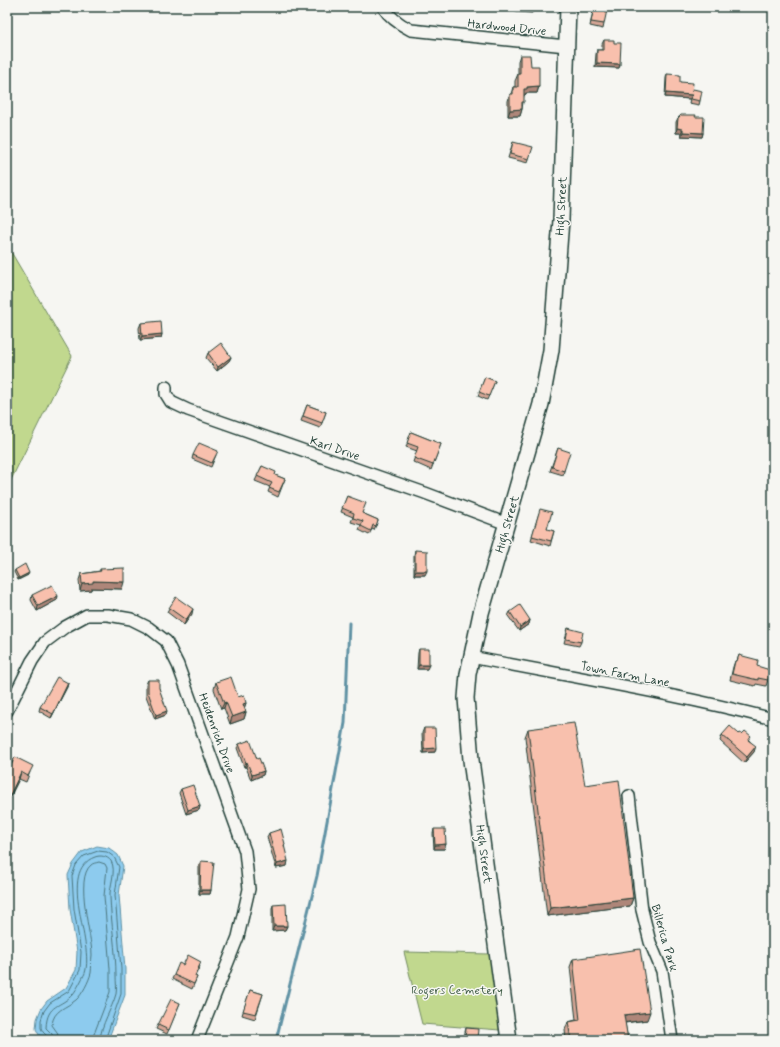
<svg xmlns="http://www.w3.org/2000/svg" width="780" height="1047" font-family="Mynerve,sans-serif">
<rect width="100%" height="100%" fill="#f6f6f2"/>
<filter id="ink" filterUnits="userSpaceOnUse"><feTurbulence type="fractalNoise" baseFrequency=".025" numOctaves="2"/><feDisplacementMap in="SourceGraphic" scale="8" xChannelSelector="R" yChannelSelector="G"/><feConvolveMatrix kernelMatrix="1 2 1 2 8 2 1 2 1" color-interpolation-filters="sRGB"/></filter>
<g filter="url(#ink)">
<!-- green -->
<path fill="#c1d88e" stroke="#708a61" d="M7 245 72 356 7 488Z
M404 952 490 954 500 1030 422 1024Z"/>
<!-- water -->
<path fill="#8dcbee" stroke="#6192a4" d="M97 846 109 848 118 855 123 866 119 895 125 969V995L108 1040H46L39 1035 36 1029 37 1019 41 1009 47 1001 66 988 76 970 77 952 70 909 68 875 73 864 82 852Z"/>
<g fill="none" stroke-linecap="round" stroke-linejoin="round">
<!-- shore -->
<path stroke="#4b767e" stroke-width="1" d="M48 1040 47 1036 43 1032 41 1028V1020L44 1011 50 1003 69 991 80 970 81 952 74 909 72 876 76 865 84 856 98 851 107 852 114 857 119 867 115 895 121 969V994L105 1040
M53 1040 52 1034 46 1028C47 1003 61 1008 73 994 77 989 82 979 85 973 95 943 56 871 95 857 100 855 107 856 111 861 117 871 109 887 110 897 111 923 116 950 116 976 116 982 117 989 116 994 112 1009 101 1024 100 1040
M59 1040 57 1032 52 1025C53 1010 66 1008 76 1000 82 995 89 981 91 973 92 967 91 961 92 955 92 935 74 879 91 865 93 863 96 863 99 862L105 864 107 868 104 896 110 969V992L94 1034V1040"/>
<!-- stream -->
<path stroke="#6192a4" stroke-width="3" d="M276 1040 317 876 345 723 349 623"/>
<!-- minor casing -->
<g stroke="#1f3d34" stroke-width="14">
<path id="minor" d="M383 7C390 18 399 24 411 30L566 46
M166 387V394L171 402 188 410 425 493 507 524
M471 657C572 677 674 693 773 719
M7 711 32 661 45 642 65 627 87 615H108L131 619 149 628 166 641 178 665 245 851 249 889 238 937 197 1040
M629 796 642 910 650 942 662 971 672 1040"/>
</g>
<!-- secondary casing -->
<g stroke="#1f3d34" stroke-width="18">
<path id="secondary" d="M509 1040 471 760 466 698 468 674 481 613 541 404 551 350 561 220 568 7"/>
</g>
<!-- minor -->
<use href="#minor" stroke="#f6f6f2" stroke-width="11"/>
<!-- secondary -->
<use href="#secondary" stroke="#f6f6f2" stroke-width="15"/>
</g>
<!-- wall -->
<path fill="#d5a595" stroke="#1f3d34" d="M212 7H220L219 11 212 8Z
M223 7H233L232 10Z
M594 7 604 24 603 29 590 26 593 11Z
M604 40 620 64 619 68 595 67 596 54 597 50H602V44Z
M520 55 531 66 539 86 537 93H526L525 95H524L522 109 520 116H508V101L510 94H511L513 87H515V81L518 74V61Z
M667 74 692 91 700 101 699 105 689 103 690 99 665 97 666 78Z
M695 117 703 133 702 137 681 136V133H676V122L678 118Z
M513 142 529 159 528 163 508 158Z
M141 323 162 334 161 338 140 340 139 328Z
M208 353 231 357 229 361 217 371 206 358Z
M485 377 495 381 487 400 478 396Z
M307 405 326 412 320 428 301 421Z
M411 432 441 444 431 470 413 462 417 451 406 447Z
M558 448 564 471 563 475 550 471Z
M193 455H216L211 467 192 459Z
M262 466 275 475 285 479 278 497 268 492 270 487 255 481Z
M347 496 362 513 378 520 374 530 372 529 369 535 359 530 361 525 351 522 353 517 341 512Z
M539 513 547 529 554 531 550 546 531 540Z
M415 550 425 575H414V555Z
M100 569 122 589 91 588V590L80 591 79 580 81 574 100 571Z
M15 570 28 575 18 580 14 572Z
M32 595 57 600 37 611 31 600Z
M169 608 192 614 184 625 167 612Z
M510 612 530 620 529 624 519 631 508 616Z
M568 628 581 642 579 646 564 643Z
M419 649 427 669H417L418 653Z
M739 655 757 666 768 680 766 686 756 684 755 686 730 680 733 667 735 661H737Z
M148 680 159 688 166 715 155 719 146 696V684Z
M216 682 246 703 244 708 246 712 244 719 230 724 224 708 221 709 214 689Z
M68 683 67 687 51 718 39 711 40 707Z
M424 728 435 752 423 753 422 733Z
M528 729 585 785 633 898 630 906 547 916 525 737Z
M739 734 750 741 754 752 744 763 720 741 722 735Z
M239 744 257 759 264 771 263 775 251 780 246 767H244L237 748Z
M15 757 30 772 26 782 19 779 7 803V774Z
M181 789 200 806 199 810 186 814 179 793Z
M434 829 446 844 444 849H434L433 834Z
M269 833 285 844 284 847 287 866 276 868 267 837Z
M201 861 211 890 210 894H199V865Z
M273 905 287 926 285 930 272 931V909Z
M573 959 647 1020 625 1023 628 1040H566L565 1030 568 1022 576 1020 570 967Z
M183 965 200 966 195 976 197 977 192 989 172 979 174 975Z
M250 990 263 994 255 1019 242 1015Z
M180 1003 167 1034 156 1029 158 1025Z
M466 1028 477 1040H464L465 1032Z"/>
<!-- shaded-wall -->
<path fill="#ae8679" stroke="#1f3d34" d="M518 7H534L532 13 516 12Z
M597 63 620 64 619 68 595 67Z
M539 86 537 93H526L525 95H521L524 89 527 87Z
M666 93 692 95 690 99 665 97Z
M522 109 520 116H508L510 110Z
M677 128 683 129 681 133H676Z
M683 132 703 133 702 137 681 136Z
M162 334 161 338 140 340 142 336Z
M231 357 229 361 217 371 218 367Z
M415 571H427L425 575H414Z
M29 573 28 575 18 580 19 578Z
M93 581 124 582 122 589 91 588V590L80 591 82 584Z
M58 596 57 600 37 611 38 606Z
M193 609 192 614 184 625 186 620Z
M530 620 529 624 519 631 520 627Z
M419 665H429L427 669H417Z
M68 683 67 687 51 718 53 714Z
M226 702 224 708 221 709 224 703Z
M246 703 244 709 243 704Z
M167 711 166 715 155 719 156 715Z
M246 712 244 719 230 724 232 717Z
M756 746 754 752 744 763 747 757Z
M436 748 435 752 423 753 424 749Z
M247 762 246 767H244L246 763Z
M264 771 263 775 251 780 252 775Z
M21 772 19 779 7 803 9 797Z
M200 806 199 810 186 814 188 810Z
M446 844 444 849H434L435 845Z
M288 861 287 866 276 868 277 864Z
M200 890H211L210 894H199Z
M633 898 630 906 547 916 550 908Z
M274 926H287L285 930 272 931Z
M650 1012 647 1020 621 1023 624 1015Z"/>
<!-- building -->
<path fill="#f8c0ad" stroke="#1f3d34" d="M594 7 607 10 604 24 591 22Z
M604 40H614V43H621L620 64 597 63V50H604Z
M520 55H530L531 66H539V86L527 87V89H524V102H522V109L510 110V94H513V87H518V74H520Z
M667 74 680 75V82L693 83 692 92 693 89 702 91 700 101 691 99 692 95 666 93Z
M681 115H696L695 117H704L703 133 683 132V129L677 128 678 118Z
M513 142 533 147 529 159 510 154Z
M161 321 162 334 142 336 141 323Z
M221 343 231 357 218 367 208 353Z
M485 377 495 381 489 396 479 392Z
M307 405 326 412 322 423 303 416Z
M411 432 441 444 433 465 414 458 418 447 407 443Z
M199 443 218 451 212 463 193 455Z
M558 448 570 452 564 471 552 467Z
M262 466 276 472 275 475 285 479 279 492 269 488 272 483 257 476Z
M347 496 366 503 362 513 378 520 376 526 373 525 371 531 361 526 363 521 353 518 354 513 342 508Z
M540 509 552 512 547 529 554 531 551 541 532 536Z
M415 550 427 551V571H415Z
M25 564 29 573 19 578 15 570Z
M124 568V582L93 581V583L82 584 81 574 101 571 100 569Z
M52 585 58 596 38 606 32 595Z
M176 597 193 609 186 620 169 608Z
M520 605 530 620 520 627 510 612Z
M568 628 583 632 581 642 566 639Z
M419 649H429V665H419Z
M739 655 758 660 757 666 770 670 768 680 758 678V680L732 674 735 661H737Z
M57 677 68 683 53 714 40 707Z
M231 677 238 697 244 695 246 703 243 704 246 712 232 717 226 702 224 703 216 682Z
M148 680H159V688L167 711 156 715 148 692Z
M574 723 585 785 619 780 633 898 550 908 528 729Z
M730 726 739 734 740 733 742 734 745 731 751 736 748 740 756 746 747 757 722 735Z
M424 728H435L436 748 424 749Z
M250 740 257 759 259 758 264 771 252 775 247 762 246 763 239 744Z
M15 757 33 766 28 776 21 772 9 797H7V774Z
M193 785 200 806 188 810 181 789Z
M281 829 285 844 284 845 288 861 277 864 269 833Z
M434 829H445L446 844 435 845Z
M201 861 214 862 211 890H200Z
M286 904 287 926H274L273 905Z
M640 949 650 1012 624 1015 628 1040H571L568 1022 580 1020 573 959Z
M188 955 201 962 195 976 197 977 194 984 174 975 179 963 183 965Z
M250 990 263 994 256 1014 243 1011Z
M171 999 180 1003 169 1030 158 1025Z
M466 1028 478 1029 477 1040H465Z"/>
</g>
<g text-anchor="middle" stroke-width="3" stroke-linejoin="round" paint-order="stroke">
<!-- street labels -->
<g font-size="12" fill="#1f3d34" stroke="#f6f6f2">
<text transform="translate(507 27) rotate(6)" y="4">Hardwood Drive</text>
<text transform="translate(561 206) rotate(-87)" y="4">High Street</text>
<text transform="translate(335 448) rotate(19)" y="4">Karl Drive</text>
<text transform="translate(507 524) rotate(-74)" y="4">High Street</text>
<text transform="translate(625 674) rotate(11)" y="4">Town Farm Lane</text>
<text transform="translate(217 733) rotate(70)" y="4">Heidenrich Drive</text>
<text transform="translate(484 854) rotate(82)" y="4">High Street</text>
<text transform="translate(665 938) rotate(74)" y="4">Billerica Park</text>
</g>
<!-- park labels -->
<g font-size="12" fill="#3f5c46" stroke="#f6f6f2">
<text x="457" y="994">Rogers Cemetery</text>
</g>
</g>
<!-- margin -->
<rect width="780" height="1047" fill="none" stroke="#f6f6f2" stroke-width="24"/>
<rect x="12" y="12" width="756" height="1023" fill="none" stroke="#1f3d34" stroke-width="1.5" filter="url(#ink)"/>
</svg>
